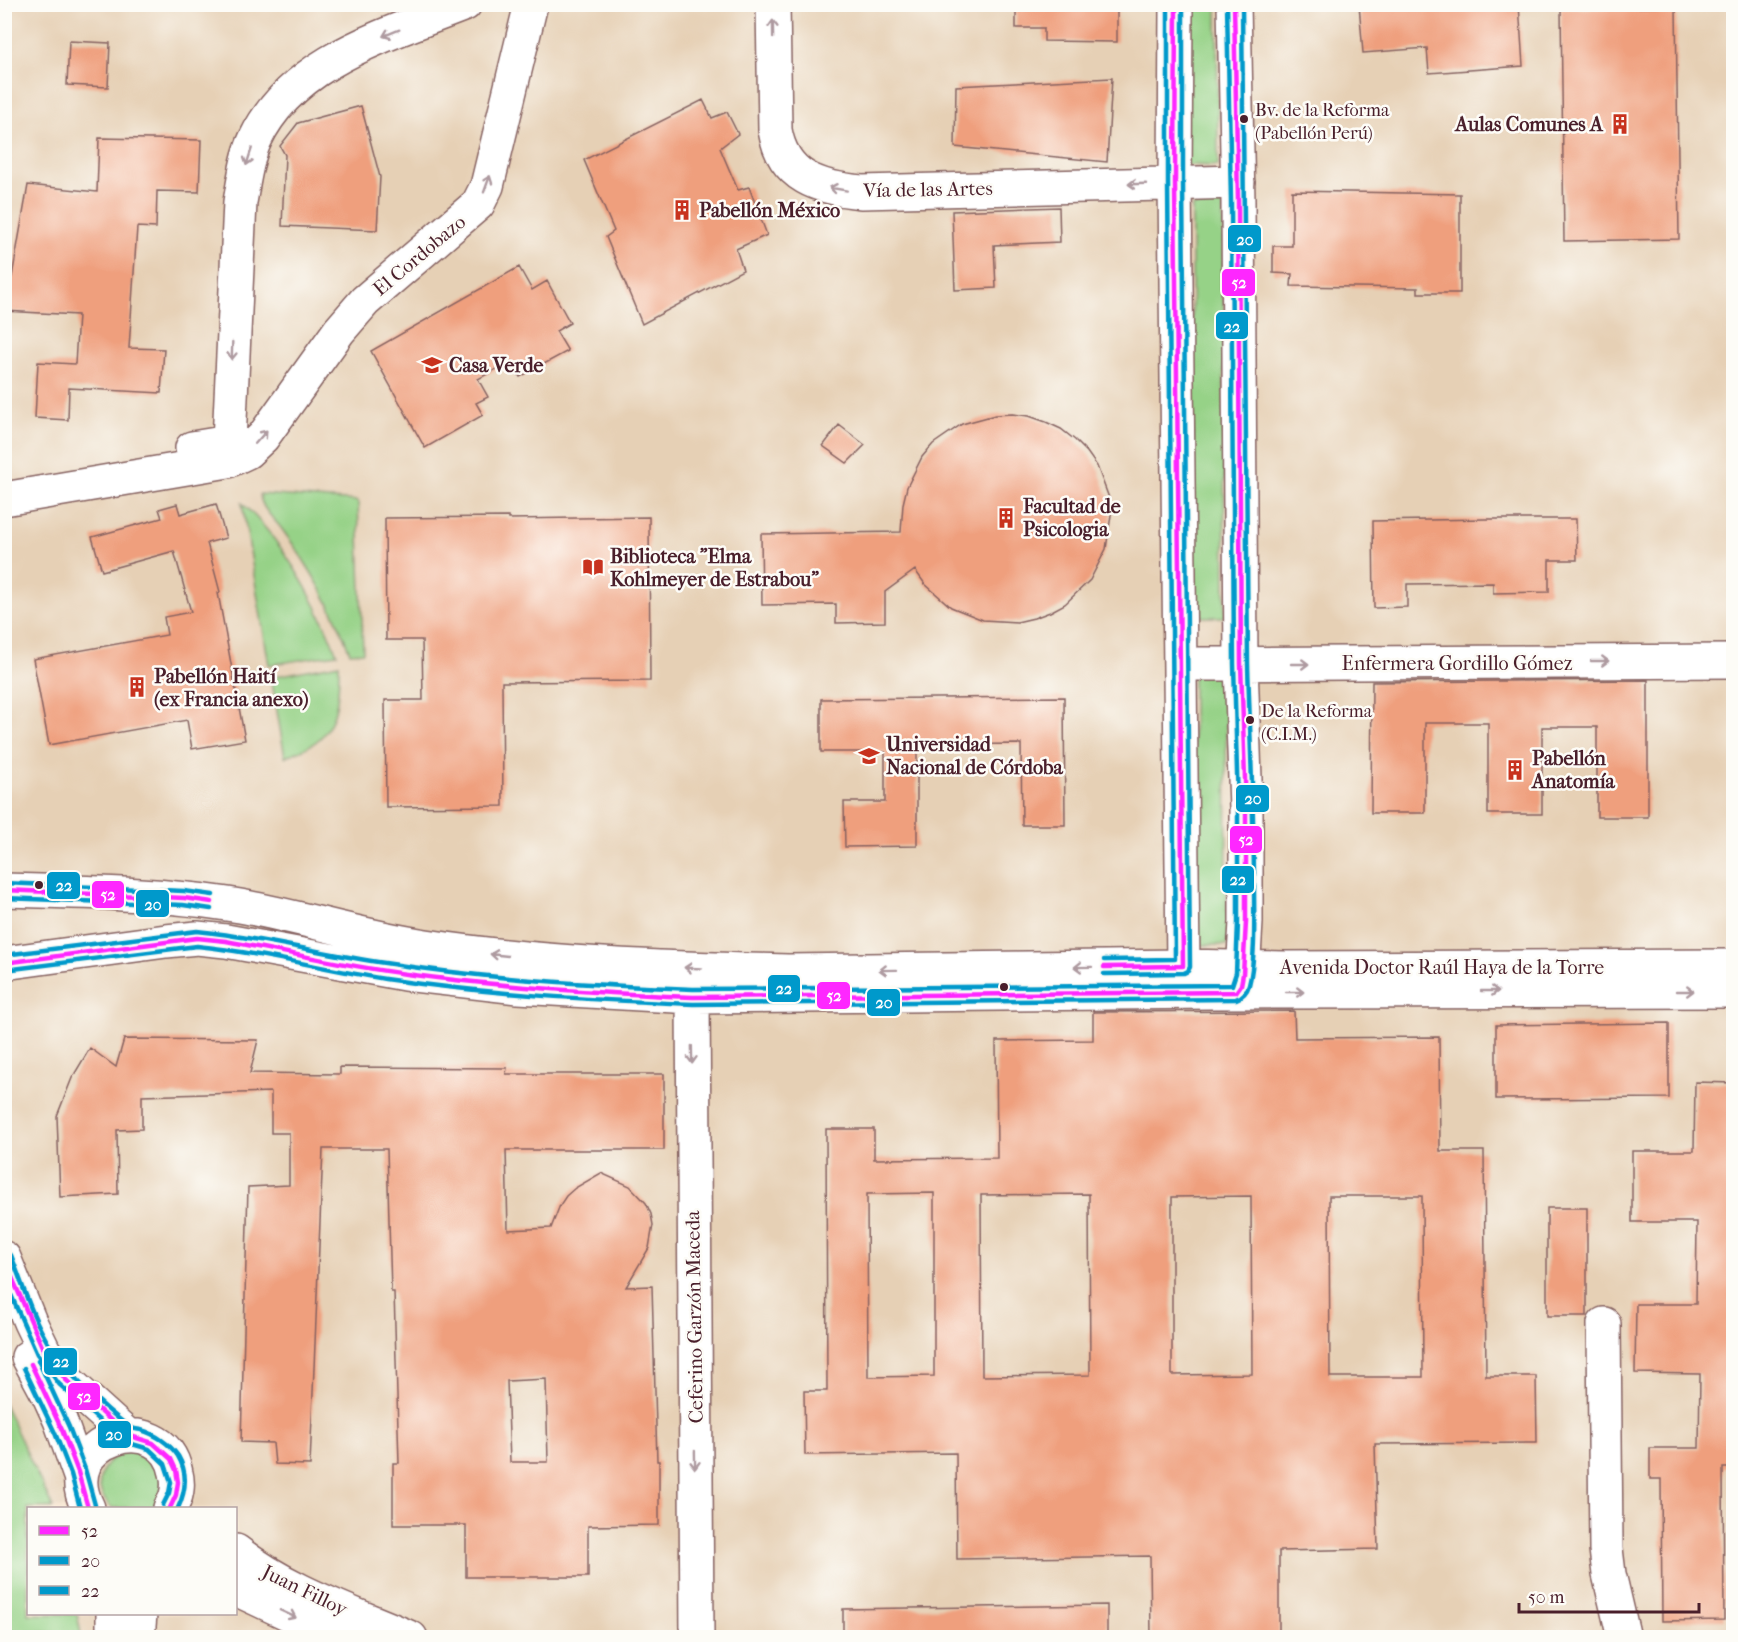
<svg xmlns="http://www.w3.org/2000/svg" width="1738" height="1642" font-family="'IM FELL French Canon',serif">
<rect width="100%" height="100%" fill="#fdfcf7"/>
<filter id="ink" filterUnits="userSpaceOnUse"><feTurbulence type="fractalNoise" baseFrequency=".0167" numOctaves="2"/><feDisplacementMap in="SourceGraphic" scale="12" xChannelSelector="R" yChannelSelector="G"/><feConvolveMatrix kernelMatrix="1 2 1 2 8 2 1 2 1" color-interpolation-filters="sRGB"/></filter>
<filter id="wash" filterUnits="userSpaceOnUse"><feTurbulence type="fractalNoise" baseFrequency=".008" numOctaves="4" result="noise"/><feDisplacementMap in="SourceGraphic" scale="24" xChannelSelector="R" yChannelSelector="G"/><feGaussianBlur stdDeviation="1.35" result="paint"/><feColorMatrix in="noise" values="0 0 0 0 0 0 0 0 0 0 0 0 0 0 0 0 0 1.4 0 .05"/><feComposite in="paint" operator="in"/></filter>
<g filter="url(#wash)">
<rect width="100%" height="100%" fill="#f6dfc5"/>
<!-- built -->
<path fill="#e6d0b5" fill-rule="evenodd" d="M5 5H1733V1637L5 1638ZM28 1508H236V1614H28Z"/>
<!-- green -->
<path fill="#96d287" stroke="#707859" stroke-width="1.5" d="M1185 5H1217L1218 166 1186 165Z
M1223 205 1225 617H1193L1192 206Z
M260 494 358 501 363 652 350 653C334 609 309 565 281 528 273 518 260 507 260 494Z
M242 503C286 545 315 598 337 654L269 665Z
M339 664C339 689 339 722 318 740 309 748 296 752 285 757L271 677Z
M1193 675H1226L1227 945H1194Z
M4 1404 53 1508H28V1614H77L81 1634 5 1631Z
M131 1450 152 1456 165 1474 158 1505 153 1508H112C88 1486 102 1457 131 1450Z"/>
<g id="blocks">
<!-- building -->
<path fill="#ef9f7d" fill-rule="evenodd" d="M1016 4H1117V42L1044 41V28H1016Z
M1359 4H1519L1523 66 1429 73 1427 48 1363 53Z
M1676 7 1679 239 1564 241 1561 9Z
M69 41 110 43 108 87 67 85Z
M1112 78 1107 162 955 147 956 86Z
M703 100 712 118 727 112 738 134 720 148 738 190 749 187 767 235 736 249 743 270 642 324 606 237 614 231 584 160Z
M361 106 380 177 377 230 282 226 285 155 280 146 298 123Z
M99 138 201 140 199 192 157 191 156 228 137 227 129 348 164 349 161 393 69 388 68 420 35 418 38 362 75 364 78 315 4 311 6 276 12 277 28 185 97 192Z
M1292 191 1460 194V293H1418V288L1291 286 1292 274 1273 273V246H1292Z
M1059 207 1060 242 994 245 996 288 955 290 952 211Z
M519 267 532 290 547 281 570 323 556 331 568 351 520 377 511 361 478 379 488 397 476 403 483 415 425 448 371 351Z
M1012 414 1029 416 1046 422 1061 429 1075 440 1087 452 1097 466 1109 498 1111 515 1106 549 1090 580 1065 604 1050 612 1034 618 1017 622 983 620 951 607 925 584 915 570 885 592V622L836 623V604L762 605 761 534 901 532 903 504 907 487 922 457 933 444 962 424 995 415Z
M839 425 865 445 847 463 823 446Z
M177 504 180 514 216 504 226 538 207 543 220 592 218 593 245 740 192 749 187 720 49 745 33 659 167 635 164 617 191 612 174 551 102 571 92 537 162 518 159 509Z
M508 517V519L649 517 650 681 502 682 503 806 386 807 385 700H423L422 640H386L385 518Z
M1485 519H1576L1577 560H1549V592L1493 593V583L1407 584V607L1374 608 1373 521Z
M1648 680V817H1597V727H1542V814H1488V723H1425V813H1371L1372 682Z
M1064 697 1065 825H1022L1021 744 917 745V846L845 847 844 802H885V752H821V699Z
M1294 1011 1295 1038 1439 1037 1440 1151H1484L1486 1376H1536L1537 1443 1375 1444 1378 1549 1279 1551V1638H1151L1150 1556 957 1559 956 1453 805 1455 804 1391H827L826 1129H874V1159L997 1158 996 1041 1093 1040V1012ZM934 1193V1376L868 1377 867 1194ZM1089 1194 1090 1375 982 1376 981 1195ZM1251 1196 1252 1374 1172 1375V1197ZM1329 1196H1422L1423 1377H1330Z
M1669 1023V1098L1496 1099V1025Z
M124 1039 258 1040 250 1073 340 1074V1067L507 1068 506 1074H664V1150H506L508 1230 551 1228 560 1205 566 1196 575 1188 601 1173 630 1186 646 1203 651 1214 653 1225 649 1248 626 1287 652 1286 657 1461H659V1525L588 1526V1577H466V1525H393V1463H399L394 1292H391L387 1149H323L310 1465 275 1464 273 1443 241 1442 248 1187 289 1185V1133H271V1092L142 1096V1129L117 1130 118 1194 60 1197 57 1116 72 1078 90 1048 116 1067ZM546 1379 548 1462H510L507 1381Z
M1695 1082 1734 1083V1468H1723L1724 1620 1662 1621 1661 1479H1650V1448H1699L1700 1374 1635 1373 1636 1304H1696L1697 1222H1632V1151H1694Z
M1547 1208H1587V1316H1547Z
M1107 1605V1638H843V1609Z"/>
</g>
</g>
<g filter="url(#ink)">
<use href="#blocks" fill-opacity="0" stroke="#866261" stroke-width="1.5"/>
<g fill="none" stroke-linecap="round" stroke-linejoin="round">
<!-- minor casing -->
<g stroke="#866261" stroke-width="36">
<path id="minor" d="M773 4 775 130C783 178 819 188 862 192L1238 182
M1176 4 1175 183 1183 966 1184 973 1190 985
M1234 4 1238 202 1241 664 1246 808V922L1243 974 1239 988
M192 448 229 442 240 202C244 181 246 159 255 140 292 60 390 34 465 4
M4 499 228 461 247 452 263 437 339 331 365 301 478 204 487 186 531 4
M1181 664 1734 661
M4 890C82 892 163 893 240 906 302 917 363 937 426 946 546 964 667 968 788 971L1183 966 1285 968 1734 966
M4 963 166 941 197 938 226 941 405 974 518 987 693 997 1214 992 1734 991
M693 997 697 1638
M4 1258 30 1322 44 1351 65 1379 127 1435
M1604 1324 1606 1549 1609 1574 1624 1638
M28 1357 49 1396 60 1420 81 1479
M88 1508C52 1439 163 1405 176 1473 179 1485 177 1498 170 1508
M236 1551C287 1591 351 1612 411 1638
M236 1589 304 1621 345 1638
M113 1614V1638
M138 1638 140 1614"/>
</g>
<!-- minor -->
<use href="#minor" stroke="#fff" stroke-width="33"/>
<!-- bus-1 casing -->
<g stroke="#fdfcf7" stroke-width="9">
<path id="bus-1" d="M4 890 184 898 212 902
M4 963 197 938 226 941C286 952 345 966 406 974 501 987 597 993 693 997L1236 992 1241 985 1243 974 1246 922V808L1241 664 1238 202 1234 4
M1104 967 1183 966 1175 183 1176 4
M4 1259 44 1351 65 1379 127 1435 153 1443 171 1459 176 1470 178 1482 176 1495 170 1508
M31 1364 62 1430 78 1472 88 1508"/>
</g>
<!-- bus-2 casing -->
<g stroke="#fdfcf7" stroke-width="9">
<path id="bus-2" d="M4 898 183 905 211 909
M5 970 197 946C260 952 322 969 385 979 487 994 590 1000 693 1004L1236 999C1242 997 1247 992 1249 985 1256 959 1254 913 1254 885 1254 811 1250 737 1248 664 1244 444 1246 224 1242 4
M1104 974 1184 973 1188 971 1190 967 1183 183V4
M4 1279 37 1354 59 1384 122 1441 149 1449 165 1464 171 1482 169 1493 163 1505
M24 1368 55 1433 71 1474 80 1508"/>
</g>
<!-- bus-3 casing -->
<g stroke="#fdfcf7" stroke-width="9">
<path id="bus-3" d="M4 883 184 891 213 895
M4 955 197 931C260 937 322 954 385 963 487 979 590 985 693 989L1232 985 1236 973 1238 922V808L1234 664 1231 202 1227 4
M1104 960 1175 959 1168 183V4
M11 1255C23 1286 33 1320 51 1348 67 1373 104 1408 128 1426 132 1429 136 1429 141 1430 155 1434 170 1444 178 1456 188 1473 186 1491 178 1508
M38 1360 69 1427 85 1469 95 1505"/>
</g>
<!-- bus-1 -->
<use href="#bus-1" stroke="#fe27ff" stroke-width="4.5"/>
<!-- bus-2 -->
<use href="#bus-2" stroke="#0099cb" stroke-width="4.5"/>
<!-- bus-3 -->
<use href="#bus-3" stroke="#0099cb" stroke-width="4.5"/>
</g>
<!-- one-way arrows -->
<defs><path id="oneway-shaft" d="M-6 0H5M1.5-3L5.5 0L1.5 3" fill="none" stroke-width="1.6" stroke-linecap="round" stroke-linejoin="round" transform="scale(1.5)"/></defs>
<g stroke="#ae9aa0">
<use href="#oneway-shaft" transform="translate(773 29) rotate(-91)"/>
<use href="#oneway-shaft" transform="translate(391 33) rotate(158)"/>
<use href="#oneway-shaft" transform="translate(249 157) rotate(108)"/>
<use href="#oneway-shaft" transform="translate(487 184) rotate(-70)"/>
<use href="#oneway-shaft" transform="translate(1137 184) rotate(178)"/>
<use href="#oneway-shaft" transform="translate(838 189) rotate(-170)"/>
<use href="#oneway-shaft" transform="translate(232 351) rotate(92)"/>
<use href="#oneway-shaft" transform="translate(261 437) rotate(-49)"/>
<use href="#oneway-shaft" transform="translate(1600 661)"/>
<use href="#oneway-shaft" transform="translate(1300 664)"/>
<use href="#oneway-shaft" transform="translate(499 955) rotate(-174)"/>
<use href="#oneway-shaft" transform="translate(1083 967) rotate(179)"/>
<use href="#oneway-shaft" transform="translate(693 968) rotate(-177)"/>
<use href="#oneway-shaft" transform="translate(888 970) rotate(179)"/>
<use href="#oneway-shaft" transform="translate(1490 991)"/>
<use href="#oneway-shaft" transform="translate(1685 991)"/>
<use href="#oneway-shaft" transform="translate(1295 992)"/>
<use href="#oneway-shaft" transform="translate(692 1055) rotate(89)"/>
<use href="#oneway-shaft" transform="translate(695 1460) rotate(89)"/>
<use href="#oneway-shaft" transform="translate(288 1614) rotate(25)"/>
</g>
</g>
<!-- icons -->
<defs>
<g id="building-bare" transform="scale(1.62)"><path d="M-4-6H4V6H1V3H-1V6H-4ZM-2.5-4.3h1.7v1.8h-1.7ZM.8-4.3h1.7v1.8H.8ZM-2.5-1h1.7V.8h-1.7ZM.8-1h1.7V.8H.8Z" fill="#c8321e" stroke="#fdfcf7" stroke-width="2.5" paint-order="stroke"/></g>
<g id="university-bare" transform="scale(1.62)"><path d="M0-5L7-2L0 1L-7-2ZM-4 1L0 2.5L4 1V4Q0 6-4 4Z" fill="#c8321e" stroke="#fdfcf7" stroke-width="2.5" paint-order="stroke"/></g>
<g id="library-bare" transform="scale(1.62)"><path d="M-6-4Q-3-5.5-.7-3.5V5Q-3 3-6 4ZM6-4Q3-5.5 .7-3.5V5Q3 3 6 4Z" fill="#c8321e" stroke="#fdfcf7" stroke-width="2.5" paint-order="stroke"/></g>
</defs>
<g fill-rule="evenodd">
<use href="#building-bare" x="1620" y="124"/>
<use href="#building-bare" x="682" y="210"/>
<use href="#university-bare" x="432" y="365"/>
<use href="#building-bare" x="1006" y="518"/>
<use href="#library-bare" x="593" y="567"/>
<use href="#building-bare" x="137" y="687"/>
<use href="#university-bare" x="869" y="756"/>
<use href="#building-bare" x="1515" y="770"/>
</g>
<!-- markers -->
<g fill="#4a1f2b" stroke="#fdfcf7" stroke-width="2">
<circle cx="1244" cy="119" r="5"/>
<circle cx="1250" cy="720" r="5"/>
<circle cx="39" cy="885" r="5"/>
<circle cx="1004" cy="987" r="5"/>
</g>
<g text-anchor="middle" stroke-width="5" stroke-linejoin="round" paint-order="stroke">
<!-- bus labels -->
<g font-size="18" fill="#4a1f2b" stroke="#fdfcf7" text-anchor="start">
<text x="1255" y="116">Bv. de la Reforma<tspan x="1255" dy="23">(Pabellón Perú)</tspan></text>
<text x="1261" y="717">De la Reforma<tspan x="1261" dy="23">(C.I.M.)</tspan></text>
</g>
<!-- poi labels -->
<g font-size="20" font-weight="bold" fill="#4a1f2b" stroke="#fdfcf7" text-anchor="start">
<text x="1603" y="131" text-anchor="end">Aulas Comunes A</text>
<text x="699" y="217">Pabellón México</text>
<text x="449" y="372">Casa Verde</text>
<text x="1023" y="513">Facultad de<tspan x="1023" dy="23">Psicologia</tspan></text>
<text x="610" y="563">Biblioteca "Elma<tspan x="610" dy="23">Kohlmeyer de Estrabou"</tspan></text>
<text x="154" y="683">Pabellón Haití<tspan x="154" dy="23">(ex Francia anexo)</tspan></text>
<text x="886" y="751">Universidad<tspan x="886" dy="23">Nacional de Córdoba</tspan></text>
<text x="1532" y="765">Pabellón<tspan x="1532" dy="23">Anatomía</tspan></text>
</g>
<!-- street labels -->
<g font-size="20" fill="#4a1f2b" stroke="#fdfcf7">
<text transform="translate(928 189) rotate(-1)" y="7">Vía de las Artes</text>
<text transform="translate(419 255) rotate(-40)" y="7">El Cordobazo</text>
<text x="1457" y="670">Enfermera Gordillo Gómez</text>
<text x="1442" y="974">Avenida Doctor Raúl Haya de la Torre</text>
<text transform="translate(694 1317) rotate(-91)" y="7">Ceferino Garzón Maceda</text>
<text transform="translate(305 1590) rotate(26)" y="7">Juan Filloy</text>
</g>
</g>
<g stroke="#fdfcf7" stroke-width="2">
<rect x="1227" y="224" width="35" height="29" rx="6" fill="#0099cb"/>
<rect x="1221" y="268" width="35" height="29" rx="6" fill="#fe27ff"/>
<rect x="1215" y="311" width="34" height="29" rx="6" fill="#0099cb"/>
<rect x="1235" y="784" width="35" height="29" rx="6" fill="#0099cb"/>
<rect x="1229" y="825" width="34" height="29" rx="6" fill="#fe27ff"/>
<rect x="1221" y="865" width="34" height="29" rx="6" fill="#0099cb"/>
<rect x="46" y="871" width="35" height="29" rx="6" fill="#0099cb"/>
<rect x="91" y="880" width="34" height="29" rx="6" fill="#fe27ff"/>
<rect x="135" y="889" width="35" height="29" rx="6" fill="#0099cb"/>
<rect x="767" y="974" width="34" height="29" rx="6" fill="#0099cb"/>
<rect x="816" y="981" width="35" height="29" rx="6" fill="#fe27ff"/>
<rect x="866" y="988" width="35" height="29" rx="6" fill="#0099cb"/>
<rect x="43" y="1347" width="35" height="29" rx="6" fill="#0099cb"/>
<rect x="67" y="1382" width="34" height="29" rx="6" fill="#fe27ff"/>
<rect x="97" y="1420" width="35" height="29" rx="6" fill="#0099cb"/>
</g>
<g font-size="16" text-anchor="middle" font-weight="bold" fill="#fff">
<text x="1245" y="245">20</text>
<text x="1239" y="288">52</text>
<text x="1232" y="332">22</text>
<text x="1253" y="804">20</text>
<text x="1246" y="845">52</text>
<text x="1238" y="885">22</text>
<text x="64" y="891">22</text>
<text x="108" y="900">52</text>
<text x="153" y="910">20</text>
<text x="784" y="994">22</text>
<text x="834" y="1001">52</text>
<text x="884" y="1008">20</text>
<text x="61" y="1367">22</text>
<text x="84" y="1402">52</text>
<text x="114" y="1440">20</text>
</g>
<!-- margin -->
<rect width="1738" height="1642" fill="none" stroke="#fdfcf7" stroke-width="24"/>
<!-- legend -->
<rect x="27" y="1507" width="210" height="108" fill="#fdfcf7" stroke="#b5a4a5" stroke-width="1.5"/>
<rect x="39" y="1526" width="30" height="9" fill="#fe27ff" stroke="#b5a4a5" stroke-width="1.5"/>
<text x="81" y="1537" font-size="18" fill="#4a1f2b">52</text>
<rect x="39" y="1556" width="30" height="9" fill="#0099cb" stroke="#b5a4a5" stroke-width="1.5"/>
<text x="81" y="1567" font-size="18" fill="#4a1f2b">20</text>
<rect x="39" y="1586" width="30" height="9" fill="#0099cb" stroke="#b5a4a5" stroke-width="1.5"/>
<text x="81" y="1597" font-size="18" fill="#4a1f2b">22</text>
<!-- scale -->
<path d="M1519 1603v9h180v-9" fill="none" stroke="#4a1f2b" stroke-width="3"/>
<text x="1528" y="1603" font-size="18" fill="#4a1f2b" stroke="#fdfcf7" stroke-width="4.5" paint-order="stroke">50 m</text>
</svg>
